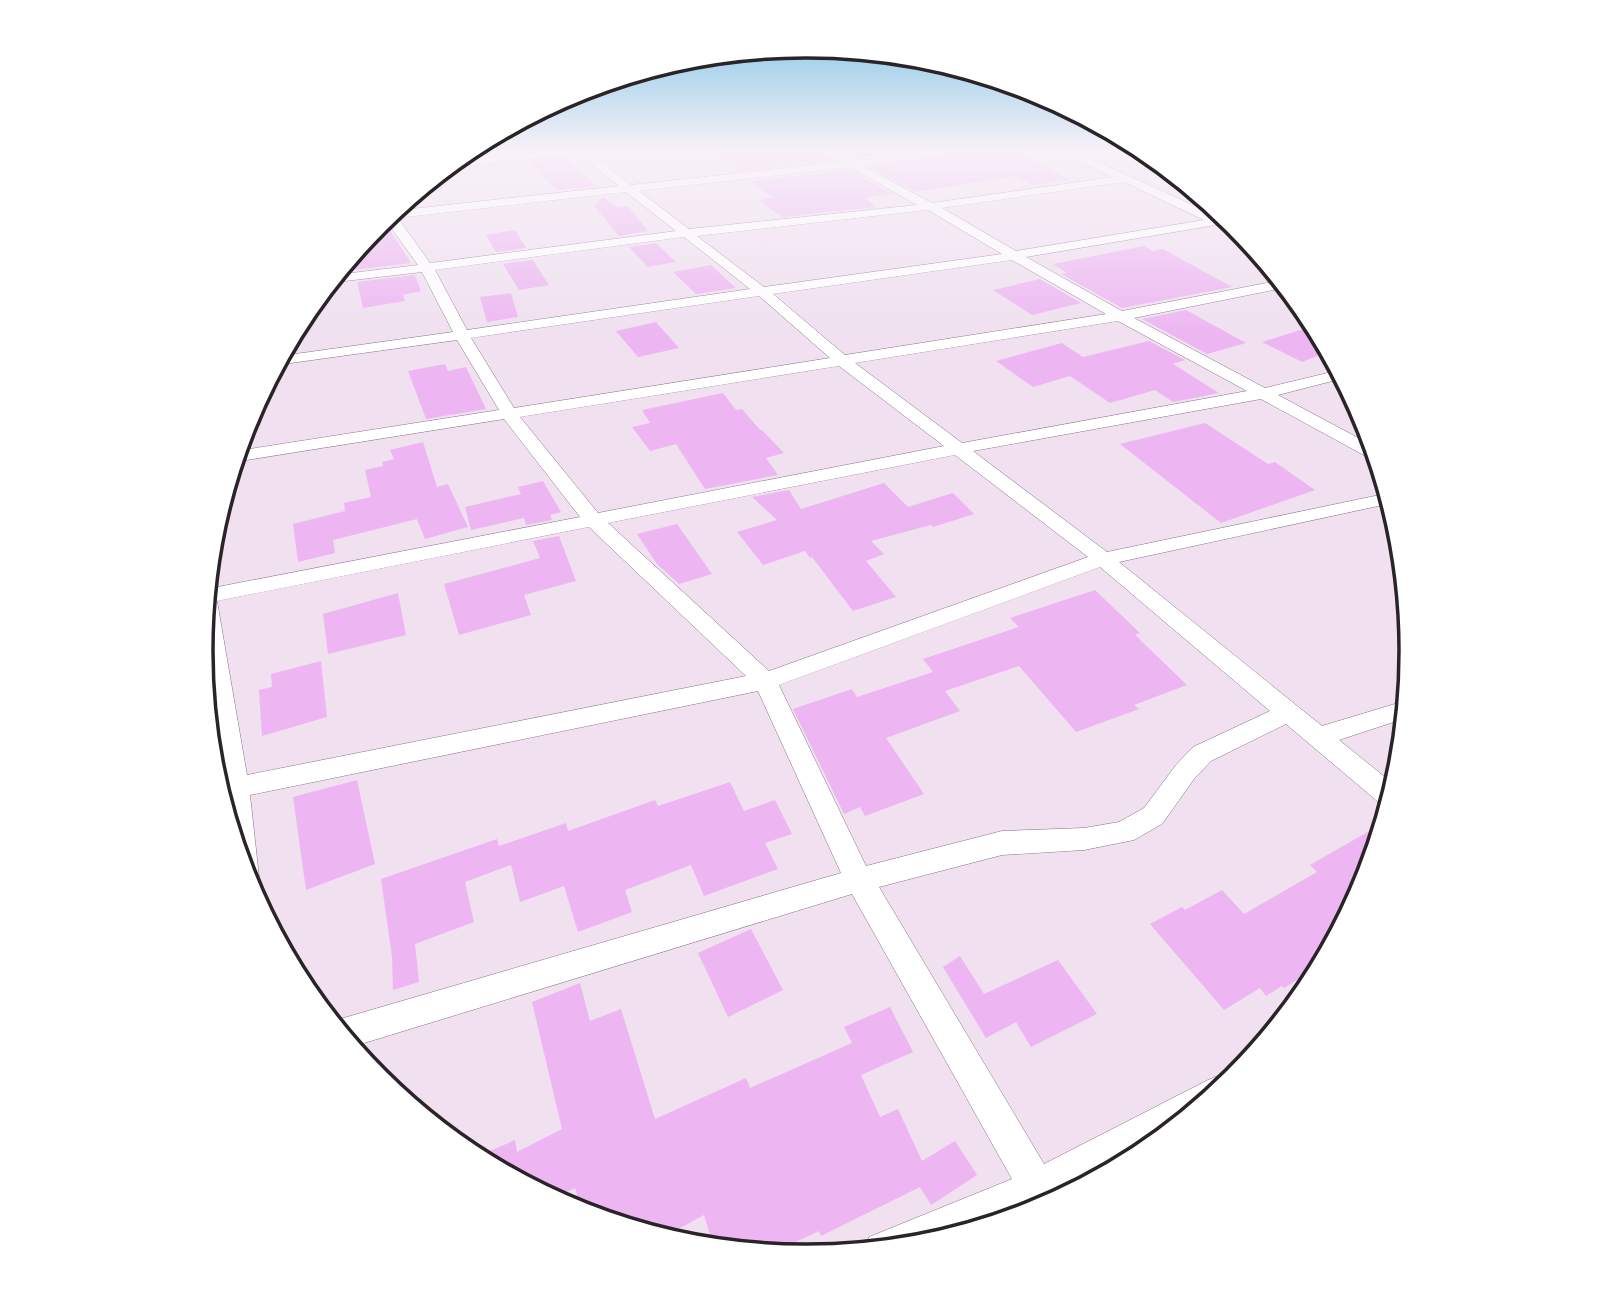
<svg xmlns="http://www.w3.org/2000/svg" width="1613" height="1303" font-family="Karla,sans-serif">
<rect width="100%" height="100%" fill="#f0e0f0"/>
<!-- building -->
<path fill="#edb6f2" d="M716 152H822L833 160 739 171Z
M840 152H918L857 157Z
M965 152H1022L1069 180 1033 185 1016 176 916 192 871 167Z
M566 158 596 186 557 190 529 162Z
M849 170 893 194 865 198 876 207 782 217 758 200 773 198 751 181Z
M603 197 617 207 628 206 648 231 619 236 594 206Z
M390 230 411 263 355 270 351 256 370 233Z
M515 230 526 248 496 252 486 235Z
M656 243 676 262 648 267 629 247Z
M1144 246 1153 251 1163 249 1232 287 1122 308 1061 274 1067 273 1053 264Z
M533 260 549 285 519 290 503 264Z
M711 265 736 288 696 294 673 272Z
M415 275 421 291 403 295 405 301 363 308 357 282Z
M1040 279 1081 303 1032 315 993 290Z
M511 293 518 317 487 322 480 297Z
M1186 310 1246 343 1207 354 1142 319Z
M656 322 679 348 638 357 616 331Z
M1316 325 1330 351 1302 362 1262 342Z
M1149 341 1185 360 1173 364 1219 393 1173 402 1155 390 1110 403 1070 376 1033 387 996 361 1062 343 1083 357Z
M445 364 448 371 466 367 486 409 426 419 408 371Z
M723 393 736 410 742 409 760 430H762L784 453 766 458 778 475 705 489 676 444 650 451 632 427 650 423 642 410Z
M1205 423 1268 464 1275 462 1315 490 1221 523 1120 444Z
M423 442 437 487 448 484 468 527 425 539 417 519 333 540 335 553 298 562 293 524 345 511 344 503 371 497 365 470 383 466 382 462 394 459 390 450Z
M543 481 561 512 550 515 552 520 526 525 524 518 471 530 465 507 521 494 518 487Z
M884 483 908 507 953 493 974 514 933 527 931 525 871 541 884 554 866 561 896 597 853 611 812 557 810 558 805 551 763 565 737 532 777 520 752 497 789 490 801 509Z
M677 524 712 574 679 584 657 564 637 534Z
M559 536 576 581 524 595 531 615 459 635 444 584 540 558 533 541Z
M1095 590 1140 633 1135 635 1187 685 1134 705 1139 709 1076 732 1019 666 945 691 960 711 886 738 924 794 865 816 860 807 844 814 793 709 852 689 857 697 933 672 923 659 1019 627 1010 618Z
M398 593 406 635 328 654 323 614Z
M321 661 327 717 262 736 259 690 272 687 271 674Z
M357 780 375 864 306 890 293 797Z
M730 782 744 811 775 800 792 834 765 843 778 869 704 896 691 865 625 890 632 912 578 932 564 886 520 902 511 865 465 882 474 922 415 944 419 982 393 990 392 957 381 879 497 839 499 846 566 823 568 831 655 800 658 806Z
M1385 822 1366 884 1324 963 1284 988 1282 986 1266 996 1260 988 1224 1010 1150 924 1182 907 1185 910 1222 890 1244 914 1317 872 1310 865Z
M751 929 783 990 728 1017 698 953Z
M960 956 984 994 1058 960 1097 1014 1031 1047 1016 1022 986 1038 943 967Z
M580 983 590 1021 621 1009 655 1119 746 1078 750 1088 852 1043 844 1027 890 1007 913 1052 861 1075 880 1117 898 1109 922 1161 955 1141 977 1175 931 1205 920 1187 821 1236 819 1231 770 1254 714 1248 704 1215 662 1238 583 1214 575 1188 552 1199 474 1158 515 1140 517 1152 562 1129 532 1002Z"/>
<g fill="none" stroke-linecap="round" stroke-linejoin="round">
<!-- minor casing -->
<g stroke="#837583" stroke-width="1">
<path id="minor" d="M542 152H589L631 185 840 162 825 152C838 152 846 160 857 160 892 160 927 152 963 152L863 166 932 203 1113 177 1062 152H1076L1219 217 1226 216 1246 236 1216 225 1026 257 1122 311 1282 280 1288 287 1134 318 1265 388 1340 370 1344 378 1278 395 1375 447 1379 460 1371 459 1261 399 973 451 1107 552 1389 493 1392 503 1119 562 1322 726 1408 700 1406 718 1339 740 1396 786 1389 808 1383 806 1286 724 1211 761 1194 779 1162 824 1134 840 1084 850 1002 855 879 887 1044 1164 1208 1080 1220 1075 1232 1080 1160 1142 1061 1193 1063 1198 1032 1213 1029 1208 972 1231 924 1246 864 1252 869 1237 1012 1179 852 894 351 1047 330 1022 841 873 758 691 250 795 259 877 255 886 249 888 246 883 225 812 224 800 222 801 216 782 222 780 202 640 207 589 580 517 504 419 234 462 237 451 499 410 457 340 276 365 281 356 453 332 422 272 328 283 335 275 418 265 384 218 393 211 619 186 578 154 445 168 452 162ZM850 167 917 205 689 229 639 191ZM1124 182 1204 220 1016 251 942 208ZM626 192 676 231 430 263 398 218ZM928 210 1002 254 764 287 697 236ZM684 237 750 289 467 330 435 270ZM1012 260 1106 314 845 355 773 294ZM759 296 830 358 514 408 471 338ZM1118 321 1247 391 962 443 855 363ZM839 366 944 446 598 513 520 417ZM955 455 1088 557 769 671 608 523ZM589 527 746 676 247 775 217 601ZM1100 567 1270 711 1193 747 1176 765 1144 808 1119 822 1084 828 1002 831 866 866 779 685Z"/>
</g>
<!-- minor -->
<use href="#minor" fill="#fff" fill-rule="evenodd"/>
</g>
<!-- sky -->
<linearGradient id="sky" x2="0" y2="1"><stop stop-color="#73c0e3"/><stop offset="0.45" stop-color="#f8f1f8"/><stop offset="1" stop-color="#f8f1f8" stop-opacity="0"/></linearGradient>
<rect width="1613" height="335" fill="url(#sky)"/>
<!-- crop -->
<path d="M0 0H1613V1303H0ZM213 651a593 593 0 1 1 1186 0a593 593 0 1 1-1186 0Z" fill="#fff" fill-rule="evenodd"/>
<path fill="none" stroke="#2a2429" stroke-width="3.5" d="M213 651a593 593 0 1 1 1186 0a593 593 0 1 1-1186 0Z"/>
</svg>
